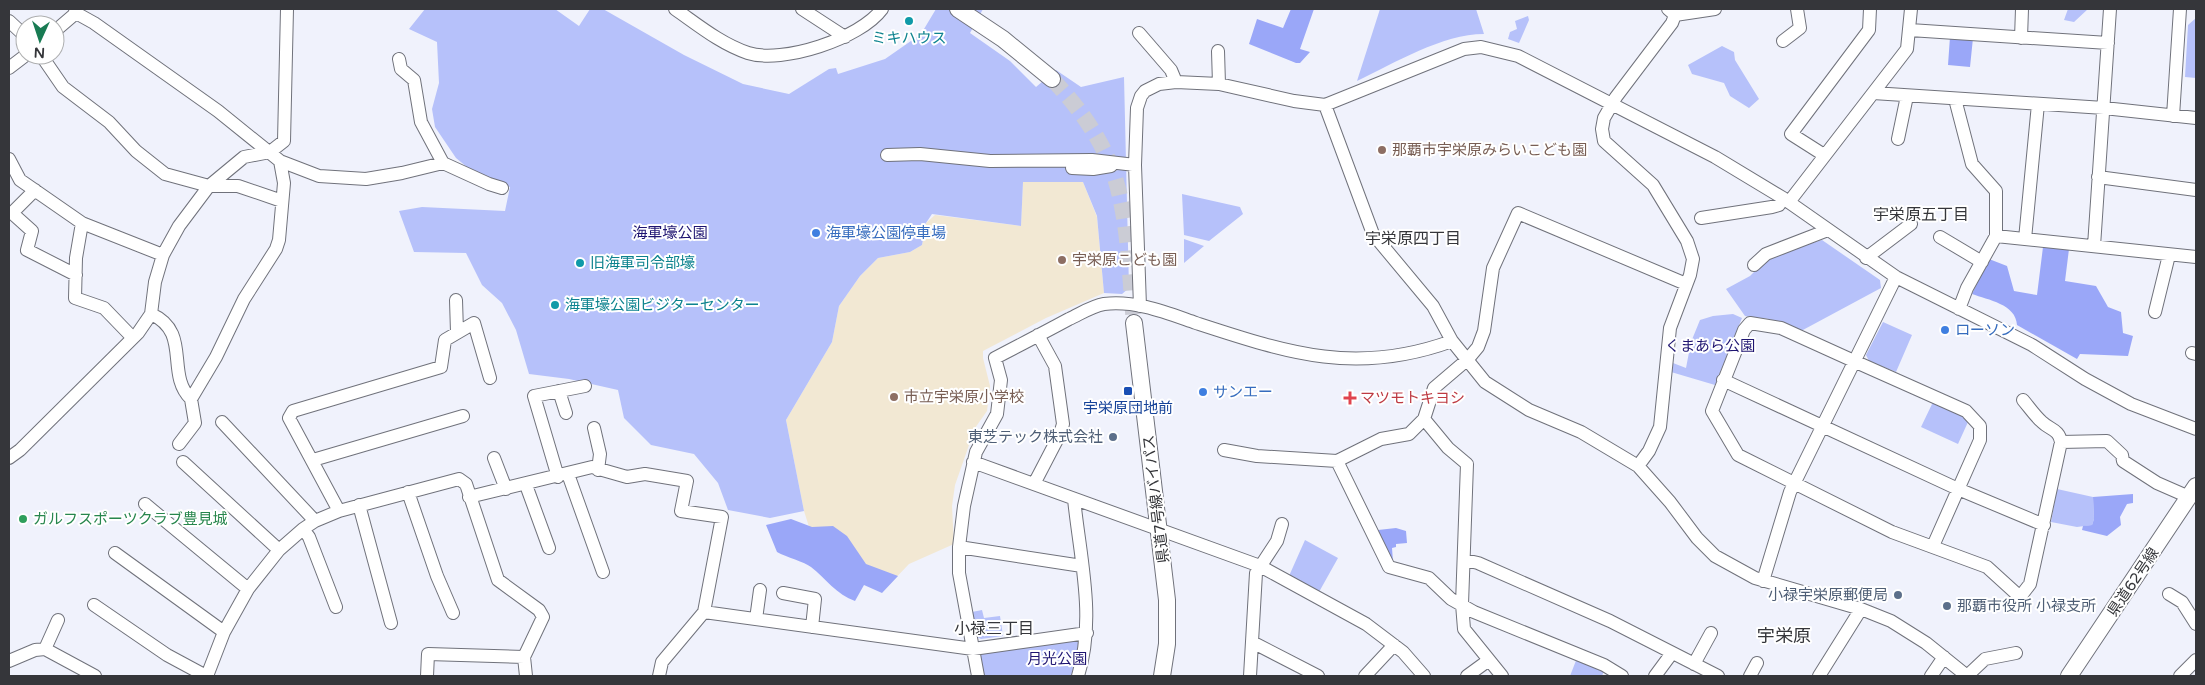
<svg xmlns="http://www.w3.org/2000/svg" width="2205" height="685" font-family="'Varela Round','Noto Sans JP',sans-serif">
<rect width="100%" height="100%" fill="#f0f2fc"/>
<!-- education -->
<path fill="#f2e8d3" d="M1023 182H1083L1097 217 1104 293 1046 318 983 351V358L990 386 987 411 975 428 955 485 952 506 954 544 909 564 888 586 810 530 804 511 786 420 832 342 839 306 860 276 878 258 910 252 922 245 926 223 935 215 1021 226Z"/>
<!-- green -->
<path fill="#b6c1fa" d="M425 9H555L579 26 590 9H603L684 55 743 84 789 94 829 69 836 68 838 74 885 59 921 34 936 9H983L970 33 1010 61 1036 87 1056 70 1081 87 1124 77 1129 288 1122 294 1104 293 1097 216 1083 182H1023L1021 226 932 214 926 223 922 245 910 252 878 258 860 276 839 306 832 342 786 420 804 511 770 518 728 510 718 483 694 454 651 445 624 418 618 390 569 379 529 374 516 330 502 303 482 285 466 253 414 252 399 211 422 207 505 211 510 187 473 172 456 158 435 127 432 109 439 83 437 42 409 29Z
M1380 9H1476L1484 34C1442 34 1395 63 1357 81Z
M2068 9H2088L2074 22 2064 20Z
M1528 16 1529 20 1519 43 1508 39 1510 32 1517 29 1515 21Z
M2196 18V78L2185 77 2188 25Z
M1722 46 1734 52 1735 60 1759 99 1749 108 1730 96 1724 83 1692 74 1688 65Z
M1182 194 1240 207 1243 214 1209 241 1184 235Z
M1184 239 1204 246 1184 263Z
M1822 240 1880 280 1881 288 1801 331 1769 319 1745 316 1726 289 1750 276 1769 257Z
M1733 314 1742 318 1715 385 1671 372 1673 363 1686 368 1691 342 1700 320 1713 316Z
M1883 322 1912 335 1896 372 1869 361 1866 355Z
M1933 402 1962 415 1968 422 1958 444 1921 427Z
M2057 489 2093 497 2094 519 2092 525 2077 527 2051 522Z
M1305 540 1338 558 1319 592 1289 576Z
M982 610 984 618 1000 616 1003 636 981 639 977 637 972 612Z
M1078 639 1081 643 1071 676H983L980 655 985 651Z
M1577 658 1604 671 1602 676H1570Z"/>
<!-- forest -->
<path fill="#9aa7f8" d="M1291 9H1314L1300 49 1310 52 1300 63H1296L1249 44 1257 19 1283 28Z
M1950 37 1973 38 1970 67 1948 65Z
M2043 247 2069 249 2065 281 2096 286 2108 307 2121 312 2123 333 2133 336 2128 356 2080 354 2077 359 2017 325C2016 304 1988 300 1972 294L1989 259 2007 266 2014 291 2037 295Z
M2133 494V503L2127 504 2120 517 2121 525 2107 536 2082 530 2083 526 2092 525 2094 519 2093 497Z
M791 519 812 527 833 526 847 536 866 564 898 576 882 593 864 585 855 601C837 595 825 578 811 567 805 562 786 557 777 552L766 525Z
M1396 528 1406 531 1407 543 1396 544V547L1392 548 1393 562 1378 530Z"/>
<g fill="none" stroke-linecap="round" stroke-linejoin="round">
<!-- major-tunnel -->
<path stroke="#cbccd5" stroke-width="16" stroke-dasharray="16 8" stroke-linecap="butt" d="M1052 79C1074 102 1094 128 1107 157 1129 205 1129 271 1134 323"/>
<!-- minor casing -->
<g stroke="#70727b" stroke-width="14">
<path id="minor" d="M75 9 76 13 94 23 218 111 280 161 319 176 366 179 402 173 443 163 489 184 502 188
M675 9C698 25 721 44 748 53 782 64 860 39 882 9
M802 9 845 37
M1668 9 1675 15 1715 9
M9 21 25 36
M1910 30 2108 43
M55 31 76 13
M1139 33 1171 70 1176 82
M2021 38 2022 9
M1783 41 1800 28 1797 9
M1218 51 1219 84
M41 55 63 87 109 122 136 151 165 174 209 186H238L282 201
M399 59 401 69 414 80 421 122 443 163
M9 68 26 55
M1873 93 2104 108 2196 118
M1955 99 1972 164 1996 191V236L1967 288 1959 309
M1325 105 1373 234 1433 306 1452 341 1485 382 1529 410 1581 432 1638 466 1670 502 1697 538 1715 556 1755 578 1861 609 1891 621 1926 643 1967 676
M2173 116 2180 9
M1898 139 1907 96
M887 155 920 154 990 161 1092 160 1135 165
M1824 155 1791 134 1869 30 1870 9
M9 159 20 180 82 223 163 255
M1072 168 1093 169 1111 166
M2098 177 2196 190
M35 190 12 213 32 231 27 250 76 275
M1789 202 1907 49 1911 9
M1701 218 1772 207 1779 205 1783 198
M82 223 76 258 75 298 104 308 132 337
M1996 236 2196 257
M1940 237 1982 262
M2025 239 2038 104
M2094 246 2110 9
M1866 258 1911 224
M1754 265 1766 254 1828 230
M456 300 457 332
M1140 306 1135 165 1137 108 1141 96 1145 91 1159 84 1176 82 1219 84 1294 101 1325 105 1464 49 1481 47 1518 56 1715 157 1783 198 1896 277 2032 345 2085 379 2131 404 2196 429
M2155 312 2169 255
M151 314C192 332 165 374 191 399
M2192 353 2196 354
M1723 380 1958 489 2044 525
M559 391 566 413
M2023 400C2029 407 2035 416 2042 422 2050 430 2059 429 2061 442
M1424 419 1434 388 1468 359 1478 347 1484 331 1493 268 1518 213 1686 284
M222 422 315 521
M594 428 600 454 598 470
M179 444 195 423 191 399 216 357 244 299 276 249 279 240 284 183 280 161
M1224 450 1257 456 1337 461 1381 439 1409 434 1424 419 1448 448 1467 464 1462 604 1464 629 1502 676
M9 458 20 450 138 333 151 314 155 282 163 255 179 226 209 186 244 157 270 152 284 141 287 9
M494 458 506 489
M313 460 463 416
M1337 461 1389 567 1429 578 1451 599 1474 612 1604 665 1622 676
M183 462 279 550
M973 462 1260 566 1366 624 1403 652 1424 676
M1638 466 1649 451 1660 427 1670 328 1690 275 1693 259 1687 241 1653 185 1604 141 1602 129 1604 118 1616 97 1672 23 1675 15
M568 474 603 572
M558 477 534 396 585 386
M1034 484 1060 434 1063 424 1055 366 1038 335
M526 485 549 548
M408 492 437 576 453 613
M469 497 592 467 627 477 645 474 687 481 681 511 722 517 704 612 662 662 659 676
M1074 499C1080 558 1096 618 1078 676
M145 504 248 589
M359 505 391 623
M339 511 289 418 293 411 441 367 445 340 474 323 490 378
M303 529 309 537 336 607
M1933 546 1980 440V426L1966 411 1856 362 1781 328 1750 323 1744 330 1712 411 1738 455 1892 532 1987 567 2020 597 2030 584 2061 442 2107 441 2122 455 2123 461 2157 483 2189 497
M959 547 1082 566
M115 553 224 632
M1465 560 1478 563 1610 621 1718 676
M1763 581 1790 492 1896 277
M783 593 815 599 812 627
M2169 594 2182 602 2196 624
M94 605 167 655 206 676
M704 612 973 649 1087 633
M756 619 760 590
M1252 642 1318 676
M45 649 58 620
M9 661 35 650 45 649 95 676
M1694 664 1711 633
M207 676 224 632 248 589 279 550 303 529 315 521 339 511 459 479 466 484 498 580 539 610 543 617 524 657 526 676
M427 676 428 654 524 657
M978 676 959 573V547L964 506 976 452 997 414 1001 380 995 358C1020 345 1045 332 1069 319 1080 314 1092 306 1104 304 1136 300 1167 313 1196 323 1288 353 1356 376 1452 341
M1250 676 1256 573 1277 541 1282 524
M1365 676 1394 645
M1467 676 1489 660
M1655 676 1672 653
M1750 676 1757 663
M1819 676 1861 609
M1931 676 1944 657
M1967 676 1985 659 2016 653
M2180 676 2196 660"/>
</g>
<!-- major casing -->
<g stroke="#70727b" stroke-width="18">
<path id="major" d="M958 9 1003 39 1052 79
M1134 323 1167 600V644L1162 676
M2069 676 2196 486"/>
</g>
<!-- minor -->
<use href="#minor" stroke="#fff" stroke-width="12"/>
<!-- major -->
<use href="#major" stroke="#fff" stroke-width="16"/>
</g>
<!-- markers -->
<g fill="#0f9aa8" stroke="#fff" stroke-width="2">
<circle cx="909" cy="21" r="5"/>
<circle cx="580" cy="263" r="5"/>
<circle cx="555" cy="305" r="5"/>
</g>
<g fill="#8d6e63" stroke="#fff" stroke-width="2">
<circle cx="1382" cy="150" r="5"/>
<circle cx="1062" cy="260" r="5"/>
<circle cx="894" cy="397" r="5"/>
</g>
<g fill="#3f7fe0" stroke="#fff" stroke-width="2">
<circle cx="816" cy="233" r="5"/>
<circle cx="1945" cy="330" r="5"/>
<circle cx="1203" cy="392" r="5"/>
</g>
<rect fill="#1a4fb4" stroke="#fff" stroke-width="2" x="1123" y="386" width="10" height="10" rx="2.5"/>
<path fill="#e0444e" stroke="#fff" stroke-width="2" d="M1347.5 390.5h5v5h5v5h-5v5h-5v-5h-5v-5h5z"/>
<g fill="#5c6f8a" stroke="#fff" stroke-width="2">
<circle cx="1113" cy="437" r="5"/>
<circle cx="1898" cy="595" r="5"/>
<circle cx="1947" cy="606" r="5"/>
</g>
<circle fill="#2e9e5b" stroke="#fff" stroke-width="2" cx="23" cy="519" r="5"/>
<g text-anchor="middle" stroke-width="4" stroke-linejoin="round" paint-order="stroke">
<!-- culture labels -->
<g font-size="15" fill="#0d838f" stroke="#fff" text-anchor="start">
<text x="909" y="43" text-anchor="middle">ミキハウス</text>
<text x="590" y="268">旧海軍司令部壕</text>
<text x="565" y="310">海軍壕公園ビジターセンター</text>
</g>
<!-- education labels -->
<g font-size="15" fill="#785e54" stroke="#fff" text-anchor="start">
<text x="1392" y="155">那覇市宇栄原みらいこども園</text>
<text x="1072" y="265">宇栄原こども園</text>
<text x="904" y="402">市立宇栄原小学校</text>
</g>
<!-- park labels -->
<g font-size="15" fill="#1e1471" stroke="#fff">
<text x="670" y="238">海軍壕公園</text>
<text x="1710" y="351">くまあら公園</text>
<text x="1057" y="664">月光公園</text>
</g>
<!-- shop labels -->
<g font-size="15" fill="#366cbe" stroke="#fff" text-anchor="start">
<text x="826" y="238">海軍壕公園停車場</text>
<text x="1955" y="335">ローソン</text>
<text x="1213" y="397">サンエー</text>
</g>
<!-- health labels -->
<g font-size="15" fill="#be3a42" stroke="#fff" text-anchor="start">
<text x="1360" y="403">マツモトキヨシ</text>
</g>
<!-- transit labels -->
<g font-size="15" fill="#164399" stroke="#fff">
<text x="1128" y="413">宇栄原団地前</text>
</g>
<!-- service labels -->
<g font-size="15" fill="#4e5e75" stroke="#fff" text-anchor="end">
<text x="1103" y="442">東芝テック株式会社</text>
<text x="1888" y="600">小禄宇栄原郵便局</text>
<text x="1957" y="611" text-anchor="start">那覇市役所 小禄支所</text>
</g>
<!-- street labels -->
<g font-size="15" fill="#35363a" stroke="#fff">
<text transform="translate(1156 499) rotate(-97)" y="5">県道7号線バイパス</text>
<text transform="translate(2133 582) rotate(-56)" y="5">県道62号線</text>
</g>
<!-- leisure labels -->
<g font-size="15" fill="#27864d" stroke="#fff" text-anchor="start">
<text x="33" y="524">ガルフスポーツクラブ豊見城</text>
</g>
<!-- neighbourhood labels -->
<g font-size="16" fill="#35363a" stroke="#fff">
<text x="1921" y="220">宇栄原五丁目</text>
<text x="1413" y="244">宇栄原四丁目</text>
<text x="994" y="634">小禄三丁目</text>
</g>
<!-- quarter labels -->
<g font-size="18" fill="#35363a" stroke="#fff">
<text x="1784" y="642">宇栄原</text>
</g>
</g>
<!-- border -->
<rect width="2205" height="685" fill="none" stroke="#35363a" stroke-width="20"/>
<!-- north arrow -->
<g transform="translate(40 40) rotate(183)"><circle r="24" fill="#ffffff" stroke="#aeafb0"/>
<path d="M0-4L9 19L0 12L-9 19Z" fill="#187b53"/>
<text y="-8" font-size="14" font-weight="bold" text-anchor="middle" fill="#35363a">N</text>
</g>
</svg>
